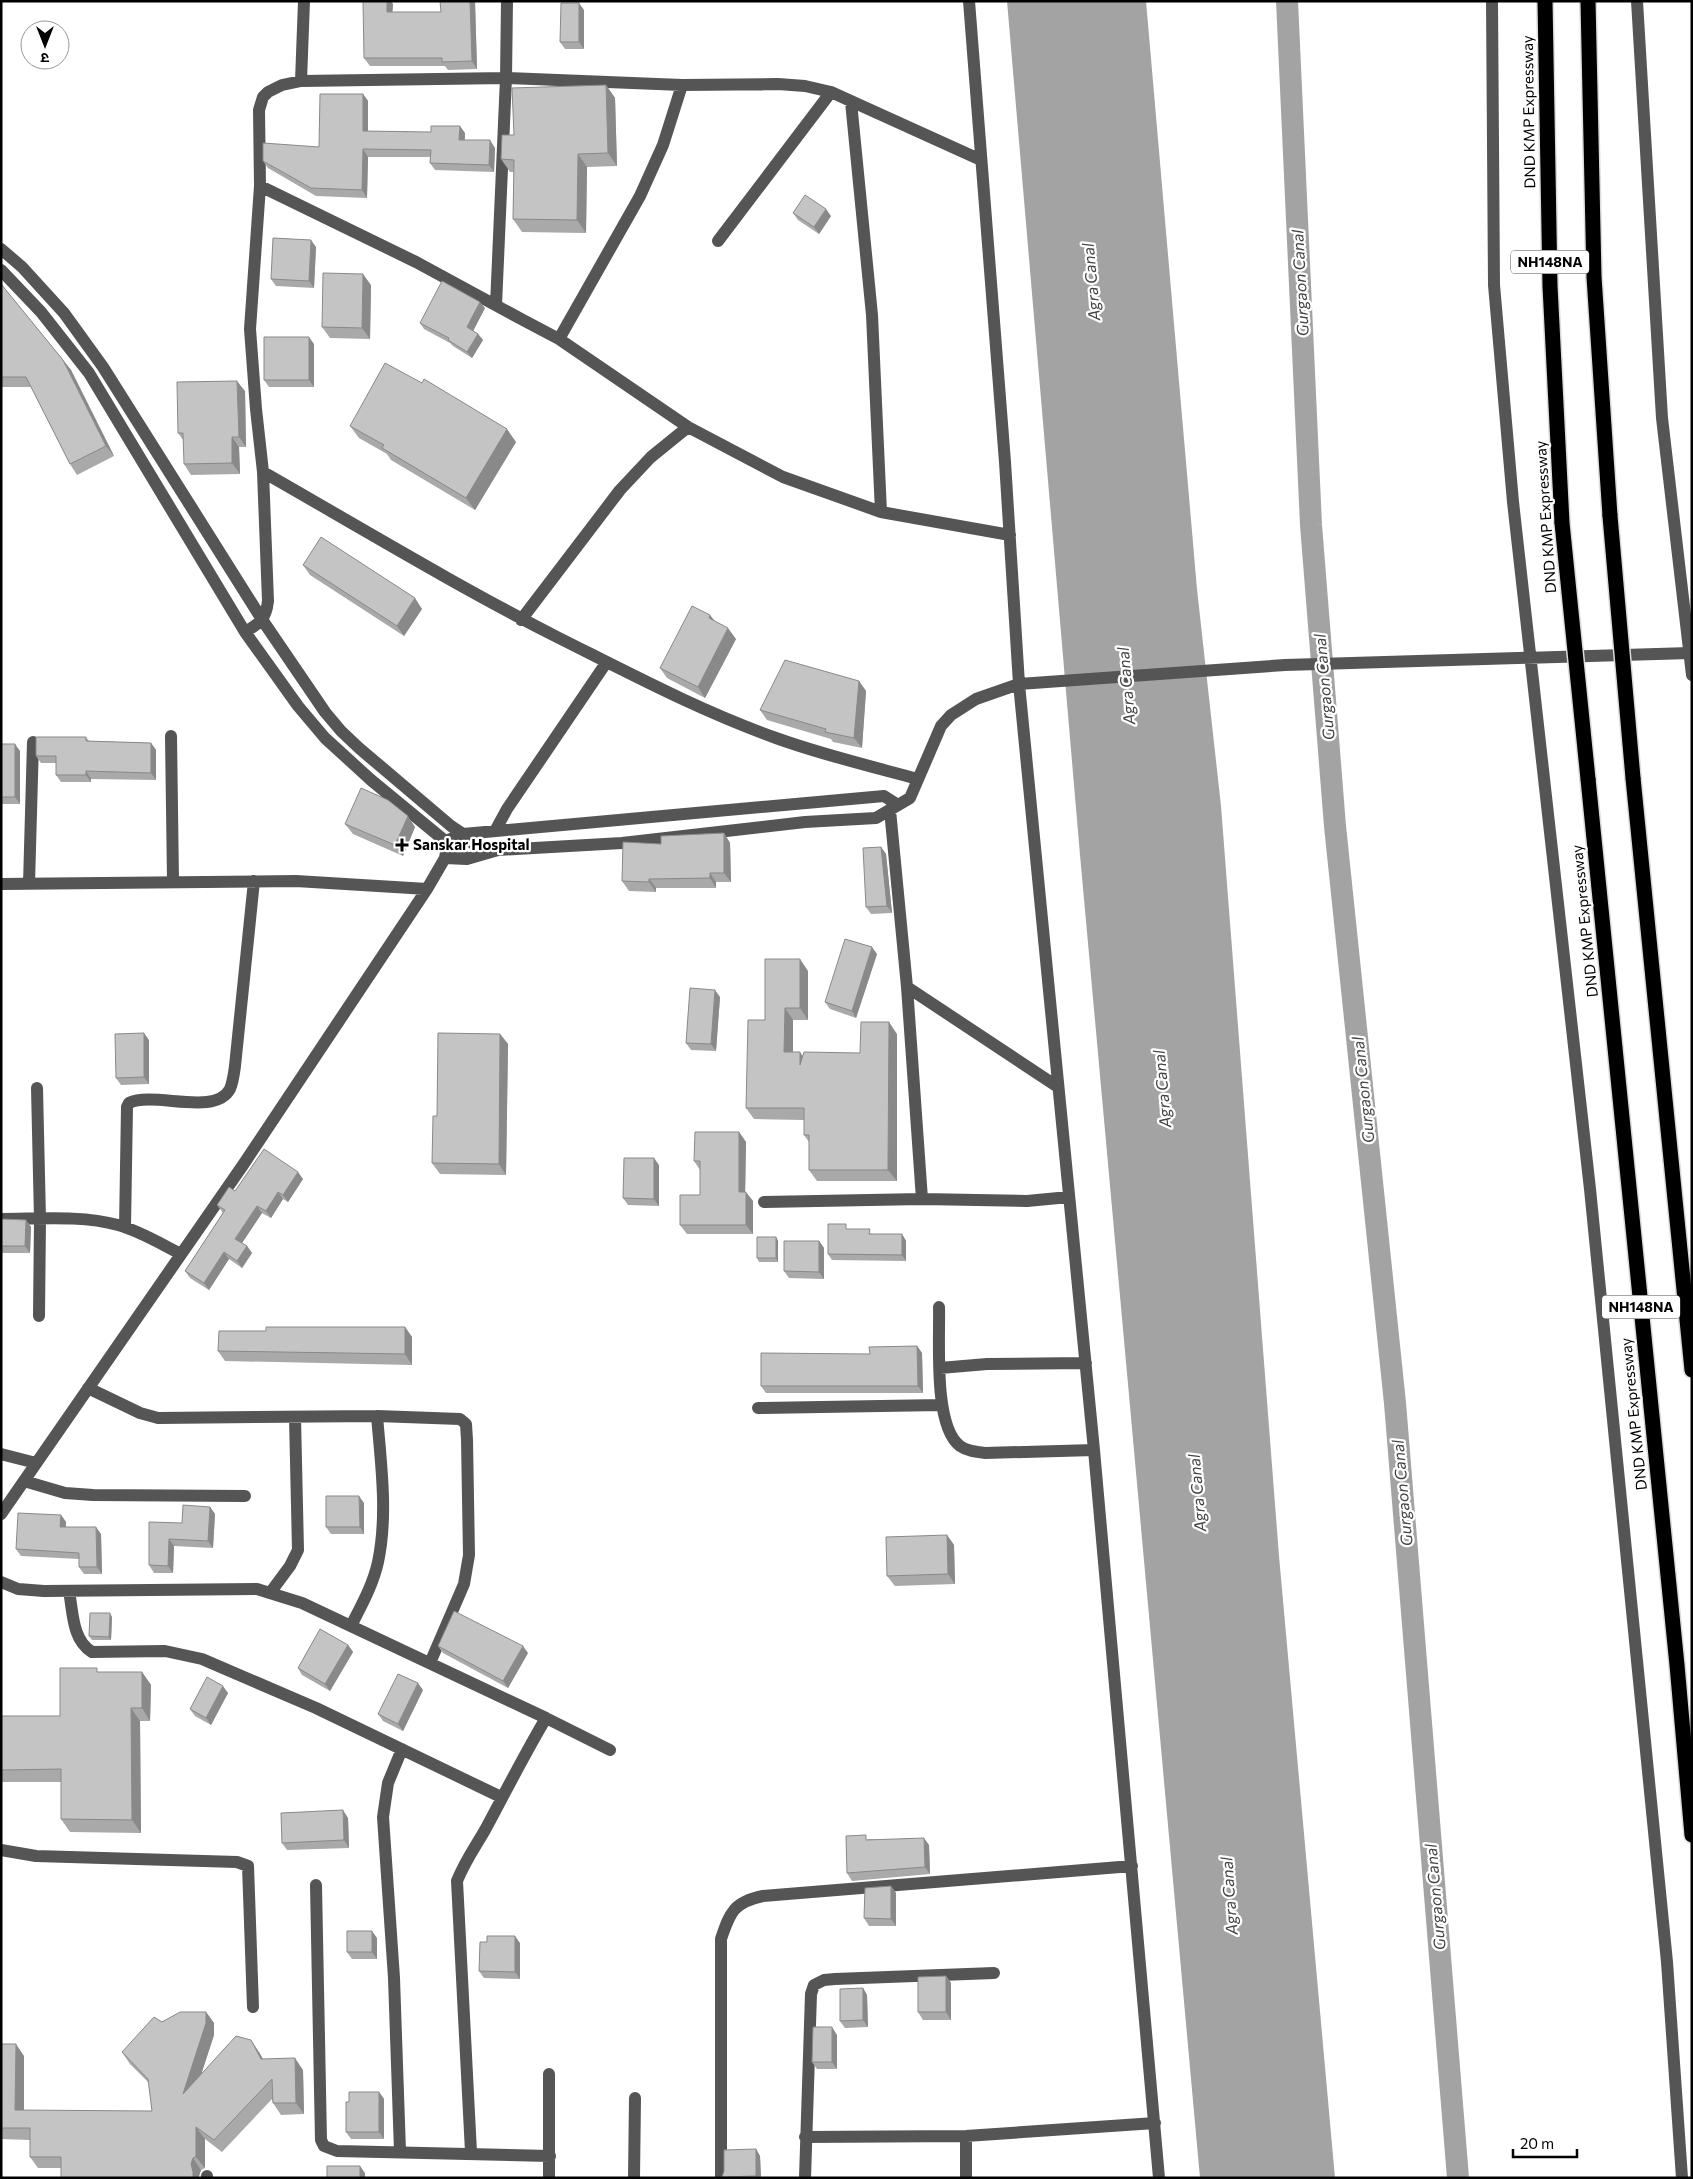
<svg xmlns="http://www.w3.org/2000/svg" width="1693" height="2179" font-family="Commissioner,'Noto Sans Devanagari',sans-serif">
<rect width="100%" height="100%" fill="#fff"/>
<!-- water -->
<path fill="#a3a3a3" d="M1007 1H1146L1197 589 1221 806 1279 1556 1335 2178H1200L1080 855Z"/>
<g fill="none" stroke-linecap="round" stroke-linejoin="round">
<!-- canal -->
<path stroke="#a3a3a3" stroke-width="22" d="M1287 1 1311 525 1335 826 1395 1403 1458 2178"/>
<!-- highway casing -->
<g stroke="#dbdbdb" stroke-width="18">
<path id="highway" d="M1545 1 1550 286 1562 523
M1588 1 1594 277 1610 516
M1633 778 1692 1370
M1588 779 1677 1665 1692 1835"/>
</g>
<!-- minor -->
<path stroke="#555" stroke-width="12" d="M969 1 1005 462 1019 684 1094 1450 1159 2178
M1492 1 1494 285 1513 502 1590 1189 1667 1962 1682 2178
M1637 1 1662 418 1692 675
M301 81 304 1
M851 102 872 315 881 512
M260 186 416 262 523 320 559 339 688 427 783 477 881 512 1010 535
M718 241 831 92
M1 249 22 267 64 313 103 367 263 621 325 712 341 731 359 748 451 826 463 834 484 854
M1 270 41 312 89 373 245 632 298 706 325 738 371 780 467 859
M496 305 506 78 507 1
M559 339 640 196 663 145 682 85
M263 472C361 528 457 586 557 637 629 673 700 711 776 738 823 755 870 766 918 779
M521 620 620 490 651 457 688 427
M245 632C260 623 266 619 268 601L263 472 256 409 250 329 260 186 259 110 263 97 268 92 282 85 301 81 506 78 682 85 778 84 805 86 831 92 981 160
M171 736 173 881
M890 810 907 987 922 1199
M495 831 507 809 606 663
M445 858 467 859 498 850 622 843 805 822 876 818 910 798 941 726 951 715 976 699 1019 684 1285 665 1690 653
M1 884 296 881 427 889
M29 884 33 742
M907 987 1058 1087
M37 1088 40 1219 39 1316
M764 1202 922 1199 1027 1201 1069 1197
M1 1219C39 1219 81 1215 118 1225 140 1231 161 1244 181 1254
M125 1227 127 1107 129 1103C154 1091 215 1117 230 1089 233 1082 234 1073 235 1066L254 881
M939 1307C940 1339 933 1426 960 1446 967 1451 976 1452 985 1453L1094 1450
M940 1368 987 1364 1086 1363
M88 1388 140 1413 158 1418 377 1416 460 1419 466 1424 467 1440 469 1555 464 1584 430 1663
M758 1408 941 1405
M1 1454 36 1463
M24 1481 65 1493 93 1495 245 1496
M1 1514 243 1165 427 889 445 858 448 840 463 834 884 796 898 805
M1 1582 18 1589 44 1591 257 1589 302 1603 546 1718C524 1755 505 1793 485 1830 474 1849 465 1861 457 1881L471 2152
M69 1591C73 1612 72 1640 92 1652L165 1651 202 1659 316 1708 501 1797
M270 1593 290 1566 298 1550 295 1417
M351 1626C361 1606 373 1585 378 1562 388 1515 381 1464 377 1416
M546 1718 610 1750
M1 1850 36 1856 237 1862 248 1866 253 2007
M316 1885 321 2140 324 2146 337 2151 550 2156
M966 2136V2178
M805 2137 966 2136 1155 2123
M400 2151 394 1978 383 1817 388 1783 402 1749
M207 2176V2178
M549 2178V2074
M634 2178 635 2098
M721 2178V1939C730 1912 734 1902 763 1896L1132 1866
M805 2178 811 1994 814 1985 824 1980 835 1979 994 1973"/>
<!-- highway -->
<use href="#highway" stroke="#000" stroke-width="15"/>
<!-- highway-bridge casing -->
<g stroke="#dbdbdb" stroke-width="18" stroke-linecap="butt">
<path id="highway-bridge" d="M1610 516 1633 778
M1562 523 1588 779"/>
</g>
<!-- highway-bridge -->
<use href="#highway-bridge" stroke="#000" stroke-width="15"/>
</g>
<!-- wall -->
<path fill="#a9a9a9" d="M440 1H475L477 69 448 70 445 66H370L364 58 393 4 392 12H441Z
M584 10V49H565L560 42Z
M606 85 615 98 617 166 587 167 586 233 522 232 513 219 514 172H510L501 159 514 135Z
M363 94 368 101V131L465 133V140L495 148 494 172 435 170 430 163V157H368L367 198 316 196 268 168 263 161 319 147Z
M793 213 831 216 819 234 798 220Z
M316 247 314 288 276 286 271 279Z
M1 284 63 360 71 370 114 456 77 475 70 464 31 387H1Z
M371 285 370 339 330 338 322 327Z
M485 308 473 331 478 334 483 340 472 358 453 346 450 343 424 329 420 323Z
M314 344V387H269L264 380Z
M245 391 246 447H239L240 474 191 475 184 464V441L178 433Z
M350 426 516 442 475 510 391 460 387 454 359 438Z
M303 565 422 609 404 636 310 575Z
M736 639 705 698 667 678 660 668Z
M859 681 866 691 862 748 833 742 831 739 767 720 760 710Z
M86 737 89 741 151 743 156 750V780L91 779V782H61L56 775V763H41L36 756Z
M1 744 20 751V804H1Z
M345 824 415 827 403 856 353 834Z
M724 833 730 843 731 882H716V888H656V892L629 891 622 881 661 844Z
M881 847 886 854 892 913 871 914 866 907Z
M877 954 856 1018 830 1009 825 1002Z
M808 971V1020H793V1052L803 1056 860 1053 897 1034V1181H817L809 1170V1142L804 1135V1120L754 1119 746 1108 765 1020Z
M720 997 716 1051 691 1050 686 1043Z
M500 1034 508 1044 506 1175 440 1174 432 1163 437 1116Z
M149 1040V1084L121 1085 116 1078Z
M739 1132 746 1142 745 1192 753 1201V1234H687L680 1225 700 1195V1170L694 1161Z
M659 1165V1206L628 1205 623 1198Z
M303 1179 288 1202 283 1199 271 1218 262 1213 242 1243 247 1246 252 1253 242 1268 229 1259 209 1290 190 1278 185 1271 223 1213 217 1205Z
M1 1219 26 1220 31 1227 30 1253H1Z
M850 1229 873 1234H902L906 1241V1261L832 1260 828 1254Z
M776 1237 778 1241V1262H759L757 1258Z
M819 1241 824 1248V1279L789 1278 784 1271Z
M405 1327 412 1337V1365L225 1361 218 1351 266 1331Z
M917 1346 922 1353 923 1393H766L761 1386 870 1354Z
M364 1503V1534H331L326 1527Z
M210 1507 215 1514 213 1548 174 1546 173 1573H154L149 1565 182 1523Z
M61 1515 66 1522V1527L101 1534 102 1574H84L79 1567V1559L21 1556 16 1549Z
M947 1535 954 1545 955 1584 895 1586 887 1576Z
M112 1617 111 1640H92L89 1636Z
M348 1645 353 1652 330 1691 302 1675 298 1668Z
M438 1646 528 1653 508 1688 443 1653Z
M100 1672H142L151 1685 150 1721H140L141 1833 70 1832 61 1819V1782H1V1716H60Z
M423 1690 403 1731 383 1721 378 1714Z
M228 1693 211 1725 195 1716 190 1709Z
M348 1818 349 1848 287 1850 282 1843Z
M868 1839 929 1845 930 1874 852 1881 847 1873Z
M891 1886 896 1893V1926H869L864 1918Z
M377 1938V1959H352L347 1952Z
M520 1943V1979L484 1978 479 1971Z
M946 1976 951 1983V2020H923L918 2012Z
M863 1988 867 1995 868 2027 845 2028 840 2021Z
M206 2012 214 2023V2035L201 2074 259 2052 263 2059 303 2070 304 2114 281 2115 273 2103 272 2099 222 2152 205 2139V2168L201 2170 199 2176 61 2168H38L30 2157V2140L1 2139V2044L24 2056V2111H152L149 2083 130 2064 122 2052 162 2022Z
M837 2035V2069H817L812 2062Z
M379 2092 384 2099V2139H351L346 2132 349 2102Z
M756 2149 760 2156 761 2178H722V2177Z"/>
<!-- shaded-wall -->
<path fill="#898989" d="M387 1H391L393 4 392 20 387 12Z
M470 1H475L477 69 472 61Z
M579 3 584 10V49L579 42Z
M606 85 615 98 617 166 608 153Z
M363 94 368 101V138L363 131Z
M460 126 465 133 464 147 459 140Z
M490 140 495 148 494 172 489 165Z
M363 149 368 157 367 198 362 190Z
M578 154 587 167 586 233 577 220Z
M826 209 831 216 819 234 814 227Z
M311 240 316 247 314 288 309 281Z
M363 274 371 285 370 339 362 328Z
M480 302 485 308 472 333 467 327Z
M478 334 483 340 472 358 467 352Z
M309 337 314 344V387L309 380Z
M63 360 71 370 114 456 106 446Z
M237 381 245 391 246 447 239 437Z
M507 429 516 442 475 510 466 498Z
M232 437 239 447 240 474 232 463Z
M415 598 422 609 404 636 397 626Z
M710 615 718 625 709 618Z
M728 628 736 639 705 698 698 687Z
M859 681 866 691 862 748 854 738Z
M151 743 156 750V780L151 773Z
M15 744 20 751V804L15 797Z
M86 771 91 779V782L86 775Z
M408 816 415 827 403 856 395 845Z
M724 833 730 843 731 882 724 873Z
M881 847 886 854 892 913 887 906Z
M710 873 716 882V888L710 878Z
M649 879 656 888V892L649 882Z
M872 947 877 954 856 1018 852 1011Z
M800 959 808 971V1020L800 1008Z
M715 990 720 997 716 1051 711 1044Z
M785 1008 793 1020V1063L784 1052Z
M889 1022 897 1034V1181L888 1170Z
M144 1033 149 1040V1084L144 1077Z
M500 1034 508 1044 506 1175 499 1164Z
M800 1052 808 1064 800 1065Z
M739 1132 746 1142 745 1201 739 1192Z
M654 1158 659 1165V1206L654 1199Z
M298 1172 303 1179 288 1202 283 1195Z
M278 1192 283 1199 271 1218 266 1211Z
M746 1192 753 1201V1234L746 1225Z
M257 1206 262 1213 240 1246 235 1239Z
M26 1220 31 1227 30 1253 25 1246Z
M902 1234 906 1241V1261L902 1255Z
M776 1237 778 1241V1262L776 1258Z
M819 1241 824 1248V1279L819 1272Z
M247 1246 252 1253 242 1268 237 1261Z
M224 1252 229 1259 209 1290 204 1283Z
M405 1327 412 1337V1365L405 1354Z
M917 1346 922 1353 923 1393 918 1386Z
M359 1496 364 1503V1534L360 1527Z
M210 1507 215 1514 213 1548 208 1541Z
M61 1515 66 1522 65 1534 60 1527Z
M96 1527 101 1534 102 1574 97 1567Z
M947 1535 954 1545 955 1584 948 1574Z
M169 1539 174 1546 173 1573 168 1566Z
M110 1613 112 1617 111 1640 109 1637Z
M348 1645 353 1652 330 1691 325 1684Z
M523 1646 528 1653 508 1688 503 1681Z
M142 1672 151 1685 150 1721 142 1708Z
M418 1683 423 1690 403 1731 398 1724Z
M223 1686 228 1693 211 1725 206 1718Z
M131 1708 140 1721 141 1833 132 1820Z
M343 1810 348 1818 349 1848 344 1840Z
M924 1838 929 1845 930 1874 925 1867Z
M891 1886 896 1893V1926L891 1919Z
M372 1931 377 1938V1959L372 1952Z
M515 1936 520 1943V1979L515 1972Z
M946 1976 951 1983V2020L946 2012Z
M863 1988 867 1995 868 2027 863 2020Z
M206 2012 214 2023V2035L191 2106 183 2094Z
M832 2027 837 2035V2069L832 2062Z
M251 2040 259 2052 269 2071 261 2059Z
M16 2044 24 2056V2122L15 2110Z
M295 2058 303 2070 304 2114 296 2103Z
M379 2092 384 2099V2139L379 2132Z
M196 2127 205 2139V2168L196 2157Z
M756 2149 760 2156 761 2178H757L756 2176Z
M193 2158 201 2170 199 2176V2178H193L191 2164Z
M360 2166 365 2173V2178H360Z"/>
<!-- building -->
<path fill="#c4c4c4" stroke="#898989" d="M363 1H387V12H441L440 1H470L472 61 442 62V58H364Z
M561 3H579V42H560Z
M606 85 608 153 578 154 577 220 513 219 514 160 501 159 502 135H514L512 88Z
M320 94H363V131L431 132V126H460L459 140H490L489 165 430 163 431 150 363 149 362 190 311 188 263 161V143L319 147Z
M805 195 826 209 814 227 793 213Z
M273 238 311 240 309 281 271 279Z
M323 273 363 274 362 328 322 327Z
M442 281 480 302 467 327 478 334 467 352 448 340 449 338 420 323Z
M1 284 63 360 106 446 70 464 26 377H1Z
M264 337H309V380H264Z
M385 363 422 383 424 379 507 429 466 498 382 448 384 445 350 426Z
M237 381 239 437H232V463L184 464 183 433H178L177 382Z
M321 537 415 598 397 626 303 565Z
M692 606 710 615 709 618 728 628 698 687 660 668Z
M785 660 859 681 854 738 825 732 826 729 760 710Z
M36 737H86V741L151 743V773L86 771V775H56V756H36Z
M1 744H15V797H1Z
M361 788 388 800 408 816 395 845 345 824Z
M724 833V873H710V878L649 879V882L622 881 623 842 661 844V836Z
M881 847 887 906 866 907 863 848Z
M845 939 872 947 852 1011 825 1002Z
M765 959H800V1008H785L784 1052H800V1065L804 1052 860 1053 861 1022H889L888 1170H809V1135H804V1108H746L748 1020H765Z
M690 988 715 990 711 1044 686 1043Z
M144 1033V1077L116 1078 115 1034Z
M438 1033 500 1034 499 1164 432 1163 433 1116H437Z
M695 1132H739V1192H746V1225H680V1195H700V1161H694Z
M264 1149 298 1172 283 1195 278 1192 266 1211 257 1206 235 1239 247 1246 237 1261 224 1252 204 1283 185 1271 225 1210 217 1205 229 1187 235 1191Z
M624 1158H654V1199L623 1198Z
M1 1219 26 1220 25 1246H1Z
M828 1224H846V1229H870L869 1234H902V1255L828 1254Z
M757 1237H776V1258H757Z
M784 1241H819V1272L784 1271Z
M266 1327H405V1354L218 1351 219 1331H266Z
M917 1346 918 1386H761V1353L870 1354 869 1347Z
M326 1496H359L360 1527H326Z
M183 1505 210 1507 208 1541 169 1539 168 1566 149 1565V1522L182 1523Z
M18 1513 61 1515 60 1527H96L97 1567H79V1553L16 1549Z
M947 1535 948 1574 887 1576 886 1537Z
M454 1611 523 1646 503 1681 438 1646Z
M90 1613H110L109 1637 89 1636Z
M320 1629 348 1645 325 1684 298 1668Z
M60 1668H97V1672H142V1708H131L132 1820 61 1819V1769L1 1770V1716H60Z
M398 1674 418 1683 398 1724 378 1714Z
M207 1677 223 1686 206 1718 190 1709Z
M343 1810 344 1840 282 1843 281 1813Z
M866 1835V1840L924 1838 925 1867 847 1873 846 1836Z
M891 1886V1919L864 1918 865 1888Z
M347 1931H372V1952H347Z
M487 1936H515V1972L479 1971 480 1942H487Z
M946 1976V2012H918V1977Z
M863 1988V2020L840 2021V1989Z
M180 2012H206V2023L183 2094 236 2036 251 2040 261 2059 295 2058 296 2103H273L272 2079 214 2140 196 2127V2157L193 2158 191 2164 193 2172V2178H61V2157H30V2128H1V2044H16L15 2110 152 2111 148 2079 122 2052 154 2017 162 2022Z
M813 2027H832V2062H812Z
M349 2092H379V2132H346V2102H349Z
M756 2149V2176L722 2177 724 2171V2150Z
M327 2166H360V2178H327Z"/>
<!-- markers -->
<path fill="#000" stroke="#fff" stroke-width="2" d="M399.5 837.5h5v5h5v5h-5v5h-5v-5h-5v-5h5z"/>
<g text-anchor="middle" stroke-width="4.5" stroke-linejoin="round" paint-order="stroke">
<!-- shield labels -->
<g fill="#fff" stroke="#4c4c4c" stroke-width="1">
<rect x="1511" y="250.5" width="78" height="23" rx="4"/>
<rect x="1602" y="1295.5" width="78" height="23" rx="4"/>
</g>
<g font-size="14" font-weight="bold" fill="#000">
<text x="1550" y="267">NH148NA</text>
<text x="1641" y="1312">NH148NA</text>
</g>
<!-- street labels -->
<g font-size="15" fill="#000" stroke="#fff">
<text transform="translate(1529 112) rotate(-91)" y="5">DND KMP Expressway</text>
<text transform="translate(1546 517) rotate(-94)" y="5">DND KMP Expressway</text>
<text transform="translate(1585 921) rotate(-96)" y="5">DND KMP Expressway</text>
<text transform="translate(1634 1414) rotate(-96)" y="5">DND KMP Expressway</text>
</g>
<!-- poi labels -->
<g font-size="15" font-weight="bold" fill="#000" stroke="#fff" text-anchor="start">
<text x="413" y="850">Sanskar Hospital</text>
</g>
<!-- water labels -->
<g font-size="16" font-style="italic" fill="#444" stroke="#fff">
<text transform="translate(1091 282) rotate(-95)" y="6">Agra Canal</text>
<text transform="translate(1300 283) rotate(-93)" y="6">Gurgaon Canal</text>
<text transform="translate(1126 686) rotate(-95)" y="6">Agra Canal</text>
<text transform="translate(1324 687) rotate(-95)" y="6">Gurgaon Canal</text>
<text transform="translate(1162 1089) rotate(-95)" y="6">Agra Canal</text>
<text transform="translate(1363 1090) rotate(-96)" y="6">Gurgaon Canal</text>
<text transform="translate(1197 1493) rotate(-95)" y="6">Agra Canal</text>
<text transform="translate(1402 1493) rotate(-95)" y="6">Gurgaon Canal</text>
<text transform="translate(1229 1896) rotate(-94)" y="6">Agra Canal</text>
<text transform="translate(1435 1897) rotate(-95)" y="6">Gurgaon Canal</text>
</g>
</g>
<!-- border -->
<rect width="1693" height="2179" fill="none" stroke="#000000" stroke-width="5"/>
<!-- north arrow -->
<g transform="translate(45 45) rotate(180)"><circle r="24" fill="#ffffff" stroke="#999999"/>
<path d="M0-4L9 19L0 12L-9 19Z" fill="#000000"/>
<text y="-8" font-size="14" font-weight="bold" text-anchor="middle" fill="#000000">उ</text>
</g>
<!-- scale -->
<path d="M1513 2149v8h64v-8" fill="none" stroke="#000000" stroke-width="2.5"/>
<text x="1520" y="2149" font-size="15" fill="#000000" stroke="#ffffff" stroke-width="4" paint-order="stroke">20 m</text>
</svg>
